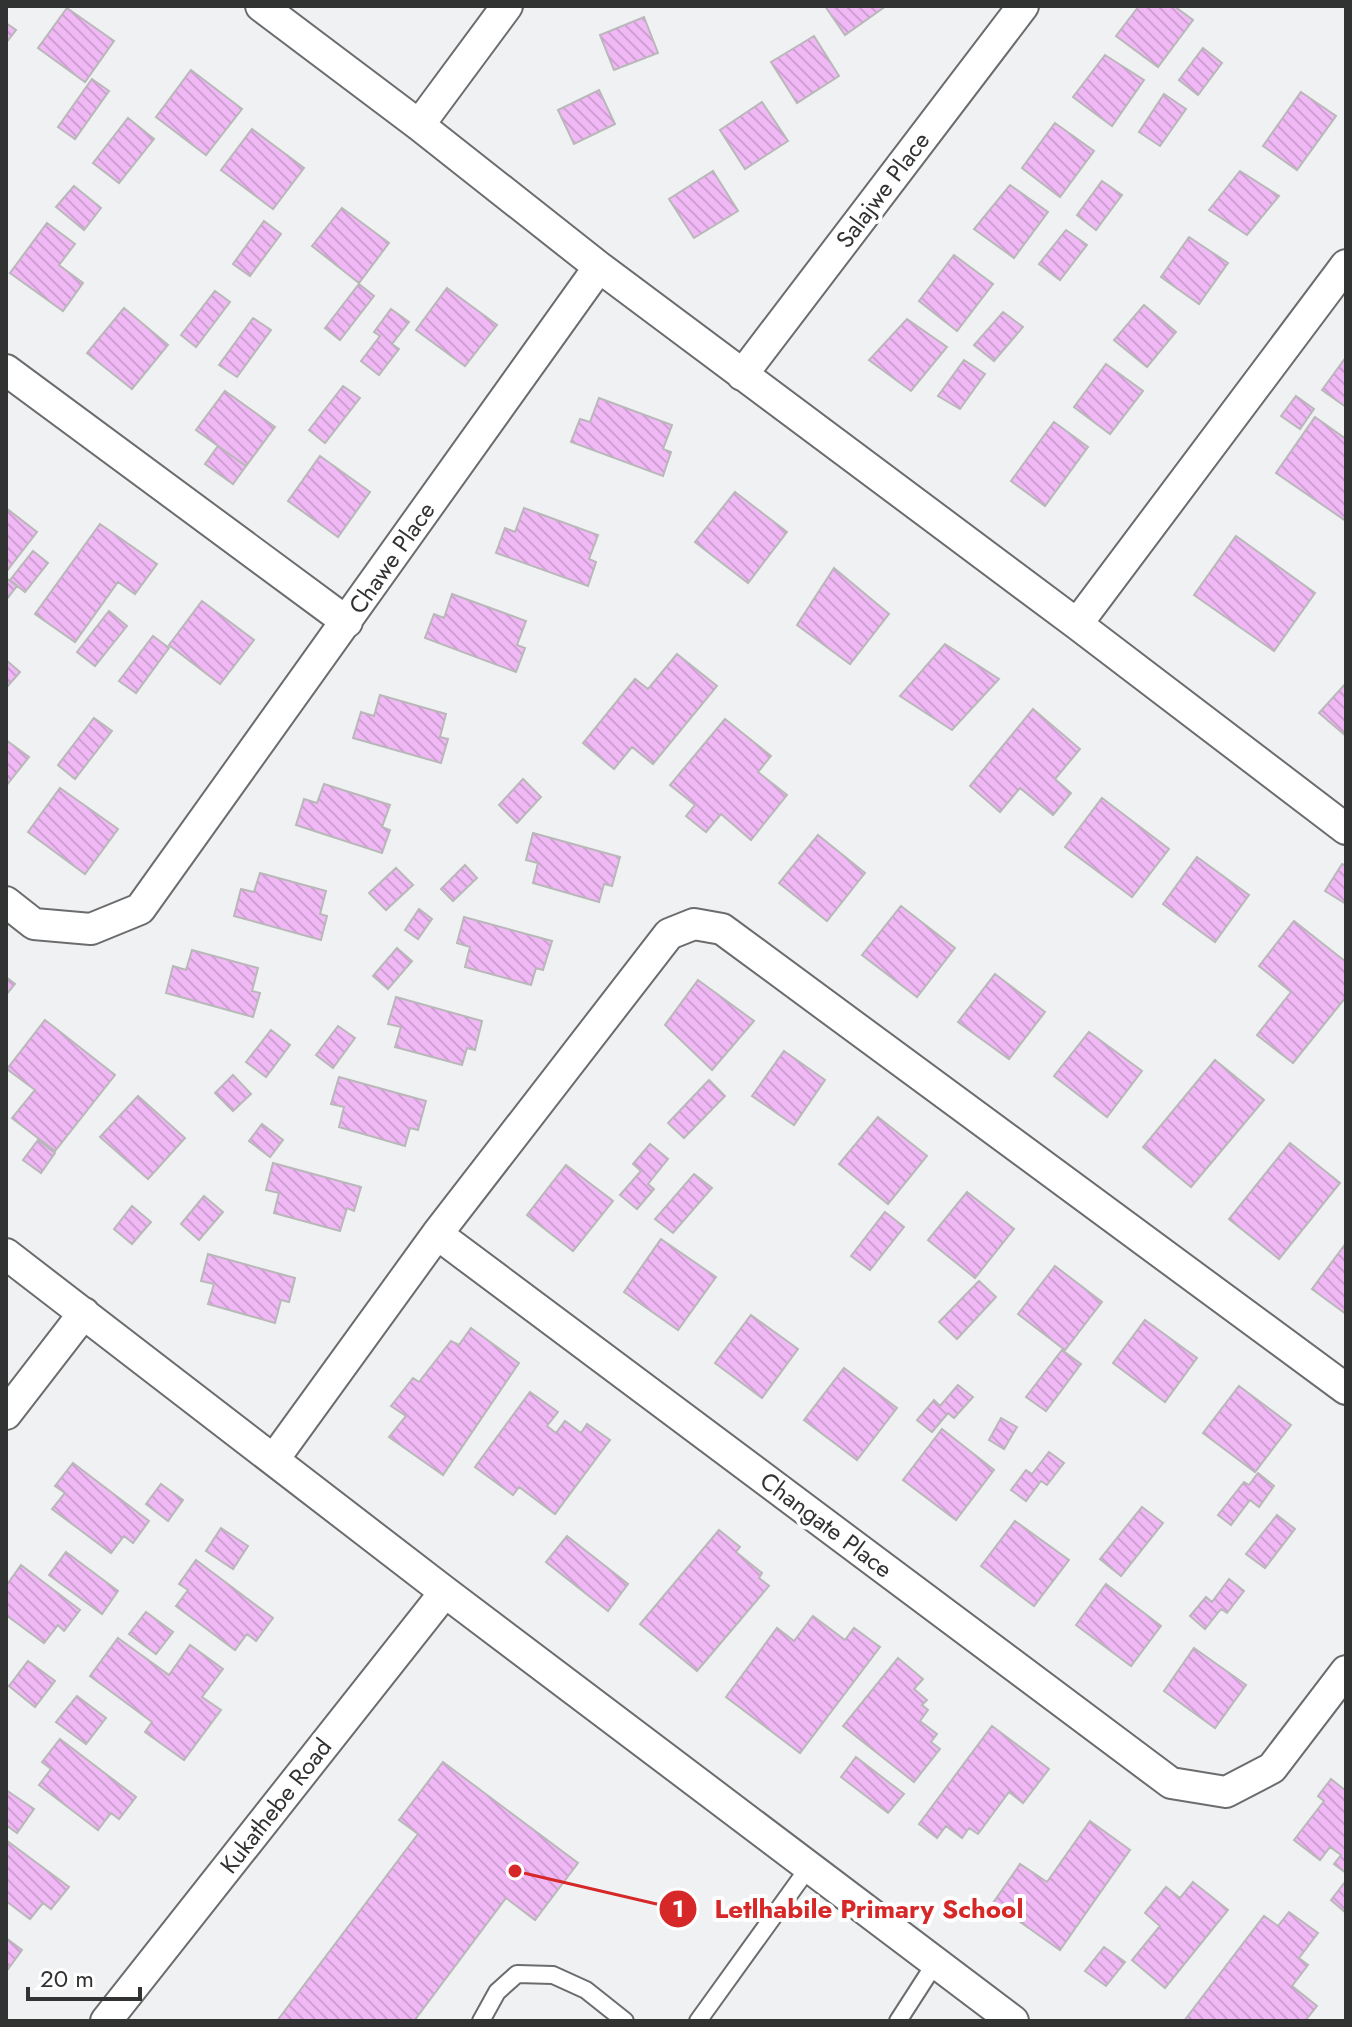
<svg xmlns="http://www.w3.org/2000/svg" width="1352" height="2027" font-family="Jost,sans-serif">
<defs>
<pattern id="building-back-hatch" width="6" height="6" patternUnits="userSpaceOnUse" patternTransform="scale(2)"><rect width="6" height="6" fill="#f1b8f6"/><path d="M-1 5l2 2M0 0l6 6M5-1l2 2" fill="none" stroke="#cf9fd3"/></pattern>
</defs>
<rect width="100%" height="100%" fill="#f0f1f3"/>
<!-- building -->
<path fill="url(#building-back-hatch)" stroke="#b9b8b9" stroke-width="2" d="M825 6H886L845 35Z
M1139 6H1174L1193 20 1158 67 1116 36Z
M67 8 114 41 85 82 38 48Z
M644 17 658 53 614 70 600 35Z
M6 23 16 30 6 43Z
M814 36 839 76 797 103 771 62Z
M1203 48 1222 63 1198 95 1179 80Z
M1105 55 1144 80 1112 126 1073 97Z
M191 70 242 109 206 155 156 117Z
M92 79 109 91 75 139 58 127Z
M599 90 615 124 574 144 558 110Z
M1301 92 1336 116 1297 170 1263 146Z
M1164 94 1186 109 1160 146 1139 132Z
M762 102 788 141 745 169 720 130Z
M128 118 154 139 119 183 93 163Z
M1055 123 1094 151 1060 197 1022 168Z
M252 129 304 168 273 209 221 170Z
M713 171 738 211 694 238 669 199Z
M1240 171 1279 196 1247 235 1209 210Z
M1102 181 1122 195 1096 230 1077 215Z
M1010 185 1048 212 1014 258 974 229Z
M74 186 101 208 84 230 56 207Z
M342 208 389 243 359 283 312 246Z
M264 221 281 234 250 276 233 264Z
M47 223 75 244 59 265 83 283 63 311 10 273Z
M1066 230 1087 245 1060 280 1039 264Z
M1189 237 1228 263 1199 304 1161 277Z
M954 255 993 284 957 331 919 301Z
M359 284 374 296 340 340 325 328Z
M447 288 497 325 465 366 416 330Z
M215 291 230 302 196 347 181 335Z
M1144 305 1176 332 1147 367 1114 340Z
M124 308 168 345 132 389 87 353Z
M391 309 409 322 392 344 399 349 379 375 361 361 380 336 374 332Z
M1003 312 1023 327 994 361 974 345Z
M253 318 271 330 237 377 219 365Z
M907 319 947 347 911 391 869 360Z
M1346 357V407L1322 390Z
M964 360 985 374 960 409 938 396Z
M1106 364 1143 391 1110 434 1074 407Z
M343 386 360 398 325 443 309 430Z
M225 391 275 427 246 466 196 430Z
M1296 396 1314 409 1300 429 1281 416Z
M599 398 672 425 663 449 671 452 663 476 571 442 580 419 590 422Z
M1315 417 1346 439V521L1276 473Z
M1054 422 1088 447 1045 506 1011 481Z
M218 446 246 466 233 484 205 464Z
M320 456 370 492 338 537 288 501Z
M735 492 787 532 748 583 695 542Z
M6 508 37 532 6 572Z
M524 508 598 535 589 559 596 562 588 586 496 553 505 528 515 532Z
M100 524 157 564 135 594 118 582 75 642 35 614Z
M1236 536 1315 593 1274 651 1194 595Z
M33 551 48 563 25 592 10 580Z
M834 568 889 614 850 664 797 625Z
M6 578 17 586 6 600Z
M452 594 526 621 517 645 525 648 516 672 425 638 434 614 444 618Z
M202 601 254 640 220 684 169 645Z
M109 611 127 626 95 666 77 652Z
M153 636 169 648 136 693 119 681Z
M945 644 999 679 952 730 900 696Z
M677 654 717 686 653 764 632 747 614 769 583 743 635 679 648 689Z
M6 660 20 672 6 688Z
M1346 683V736L1319 713Z
M380 695 446 714 440 737 448 739 441 763 353 738 361 712 374 716Z
M1033 709 1080 749 1055 779 1071 793 1053 815 1020 788 1000 812 970 786Z
M94 718 112 731 75 779 58 765Z
M725 719 771 756 758 772 787 795 751 840 721 814 706 832 686 816 695 805 670 785Z
M6 740 29 757 6 786Z
M523 779 541 797 517 823 499 805Z
M324 784 390 805 382 827 390 830 382 853 296 825 304 799 317 803Z
M60 788 118 829 85 874 28 832Z
M1102 798 1169 849 1132 897 1065 847Z
M533 833 620 857 612 886 604 884 599 902 533 883 538 863 526 860Z
M818 835 865 873 827 921 779 883Z
M1197 857 1249 895 1215 942 1163 904Z
M1342 864 1346 866V904L1325 891Z
M465 865 477 878 453 901 441 889Z
M396 868 413 885 386 910 369 893Z
M260 873 326 891 320 914 327 916 321 940 234 916 241 889 254 892Z
M901 906 955 948 917 997 862 955Z
M419 909 432 919 418 939 405 930Z
M464 917 552 941 543 970 536 968 531 985 465 967 470 947 457 943Z
M1294 921 1346 962V997L1293 1063 1257 1035 1291 992 1259 966Z
M397 948 412 961 388 989 373 976Z
M192 950 258 968 252 991 260 993 253 1017 166 993 173 966 186 970Z
M995 974 1045 1012 1009 1059 958 1022Z
M6 977 15 984 6 995Z
M698 980 754 1021 712 1070 665 1025Z
M396 997 482 1021 475 1050 467 1048 462 1065 395 1047 401 1027 388 1024Z
M45 1020 115 1075 55 1151 12 1118 35 1090 7 1069Z
M338 1026 355 1038 333 1068 316 1055Z
M271 1030 290 1045 266 1077 246 1062Z
M1089 1032 1142 1071 1107 1117 1054 1076Z
M784 1051 825 1080 794 1125 752 1096Z
M1215 1060 1264 1100 1191 1187 1143 1147Z
M233 1075 251 1094 233 1111 215 1093Z
M339 1077 426 1101 418 1130 410 1128 405 1146 339 1127 344 1107 331 1104Z
M709 1080 725 1096 684 1138 668 1123Z
M138 1096 185 1138 148 1179 100 1137Z
M878 1117 927 1156 888 1204 839 1164Z
M262 1124 283 1140 270 1157 249 1141Z
M38 1140 55 1153 41 1173 23 1160Z
M1290 1143 1340 1183 1279 1259 1229 1219Z
M650 1144 668 1159 648 1184 654 1189 637 1209 620 1195 641 1171 633 1164Z
M273 1163 361 1187 354 1211 347 1208 340 1231 274 1213 279 1193 266 1190Z
M566 1165 613 1201 573 1251 527 1215Z
M694 1174 712 1188 673 1233 655 1219Z
M967 1192 1014 1229 975 1278 928 1240Z
M204 1196 223 1212 199 1240 181 1224Z
M132 1206 151 1222 132 1244 114 1229Z
M885 1212 904 1227 870 1270 851 1256Z
M661 1239 716 1277 678 1330 624 1292Z
M1346 1243V1314L1312 1289Z
M208 1254 295 1278 289 1302 281 1300 275 1323 208 1304 214 1284 201 1281Z
M1055 1266 1102 1302 1065 1350 1018 1314Z
M979 1281 996 1297 957 1339 939 1322Z
M751 1315 798 1349 762 1398 715 1363Z
M1145 1320 1197 1358 1165 1402 1113 1363Z
M471 1328 519 1363 443 1475 389 1437 406 1416 391 1406 413 1378 419 1382 451 1341 459 1345Z
M1062 1350 1081 1364 1046 1411 1026 1397Z
M844 1368 897 1408 857 1460 804 1420Z
M958 1385 973 1397 954 1418 948 1413 932 1432 917 1420 934 1400 940 1406Z
M1239 1386 1291 1425 1255 1472 1203 1433Z
M530 1392 558 1412 547 1426 556 1433 565 1421 581 1433 587 1424 610 1440 555 1514 519 1487 513 1495 475 1467Z
M1001 1418 1017 1427 1004 1449 989 1440Z
M942 1429 994 1470 956 1520 903 1480Z
M1049 1452 1064 1463 1047 1485 1041 1481 1026 1501 1011 1490 1026 1470 1032 1474Z
M73 1463 149 1521 133 1543 124 1536 111 1553 52 1509 65 1493 55 1486Z
M1258 1473 1274 1486 1259 1507 1250 1500 1231 1525 1218 1515 1244 1482 1249 1485Z
M161 1484 183 1500 168 1521 146 1504Z
M1142 1507 1163 1523 1121 1576 1100 1559Z
M1277 1515 1295 1529 1265 1568 1246 1554Z
M1015 1521 1069 1560 1034 1606 981 1566Z
M221 1528 248 1546 233 1569 206 1551Z
M719 1530 740 1547 736 1552 762 1573 759 1578 769 1586 697 1671 640 1624Z
M567 1536 628 1584 608 1611 546 1562Z
M66 1552 118 1591 102 1614 49 1575Z
M196 1560 273 1618 256 1641 247 1634 235 1650 176 1606 188 1590 179 1584Z
M21 1565 80 1610 64 1631 58 1625 44 1643 6 1615V1586Z
M1229 1579 1244 1591 1227 1613 1221 1609 1205 1629 1190 1616 1206 1597 1212 1602Z
M1106 1584 1161 1626 1131 1666 1076 1625Z
M146 1612 173 1632 156 1654 129 1634Z
M813 1616 845 1640 854 1628 880 1647 800 1753 726 1697 777 1628 794 1641Z
M118 1638 169 1675 190 1645 223 1669 202 1697 221 1710 184 1760 145 1732 152 1722 90 1676Z
M1194 1648 1246 1685 1215 1728 1164 1691Z
M898 1658 923 1679 914 1689 927 1700 922 1705 928 1710 920 1721 937 1734 931 1742 940 1749 914 1782 843 1726Z
M28 1661 55 1681 35 1707 9 1686Z
M77 1696 106 1718 86 1744 56 1722Z
M992 1726 1049 1769 1023 1803 1009 1792 978 1834 969 1828 962 1838 946 1826 937 1838 919 1824Z
M60 1739 136 1797 119 1819 111 1813 98 1830 39 1785 51 1769 42 1762Z
M856 1757 904 1794 888 1813 841 1777Z
M443 1762 578 1863 535 1920 506 1898 414 2021H277L418 1834 399 1820Z
M1331 1779 1346 1791V1873L1334 1864 1341 1855 1330 1847 1320 1860 1294 1840 1324 1801 1318 1796Z
M6 1790 34 1809 17 1833 6 1825Z
M1090 1821 1130 1850 1060 1950 993 1903 1020 1864 1047 1882Z
M6 1840 69 1887 51 1909 43 1903 30 1919 6 1901Z
M1193 1882 1228 1910 1165 1988 1132 1960 1160 1926 1145 1913 1166 1887 1180 1898Z
M1345 1882H1346V1913L1331 1900Z
M1289 1912 1318 1933 1299 1958 1308 1965 1292 1986 1317 2006 1305 2021H1184L1264 1916 1278 1926Z
M6 1938 22 1950 6 1972Z
M1104 1947 1125 1962 1106 1986 1085 1971Z"/>
<g fill="none" stroke-linecap="round" stroke-linejoin="round">
<!-- lane casing -->
<g stroke="#6b6c6e" stroke-width="20">
<path id="lane" d="M481 2021 497 1992 517 1974 553 1975 586 1990 625 2021
M698 2021 809 1867
M898 2021 936 1962"/>
</g>
<!-- street casing -->
<g stroke="#6b6c6e" stroke-width="34">
<path id="street" d="M261 6 419 125 599 267 1077 624 1346 829
M419 125 507 6
M6 370 347 622
M742 375 1023 6
M1077 624 1346 265
M6 902 34 924 91 929 140 909 599 267
M437 1234 1171 1783 1226 1792 1272 1768 1346 1671
M6 1254 445 1592 1013 2021
M6 1414 84 1313
M274 1459 437 1234 669 934 694 924 722 929 1346 1389
M106 2021 445 1592"/>
</g>
<!-- lane -->
<use href="#lane" stroke="#fff" stroke-width="16"/>
<!-- street -->
<use href="#street" stroke="#fff" stroke-width="30"/>
</g>
<g text-anchor="middle" stroke-width="8" stroke-linejoin="round" paint-order="stroke">
<!-- street labels -->
<g font-size="24" fill="#313232" stroke="#fff">
<text transform="translate(883 190) rotate(-53)" y="8">Salajwe Place</text>
<text transform="translate(392 558) rotate(-55)" y="8">Chawe Place</text>
<text transform="translate(826 1525) rotate(37)" y="8">Changate Place</text>
<text transform="translate(276 1806) rotate(-52)" y="8">Kukathebe Road</text>
</g>
</g>
<!-- callouts -->
<path fill="none" stroke="#d62828" stroke-width="3" d="M515 1871L678 1909"/>
<g fill="#d62828" stroke="#fff" stroke-width="3">
<circle cx="515" cy="1871" r="8"/>
<circle cx="678" cy="1909" r="20"/>
</g>
<g font-size="24" text-anchor="middle" font-weight="bold" fill="#fff">
<text x="678" y="1917">1</text>
</g>
<g font-size="26" text-anchor="middle" font-weight="bold" fill="#d62828" stroke="#fff" stroke-width="8" stroke-linejoin="round" paint-order="stroke">
<text x="869" y="1918">Letlhabile Primary School</text>
</g>
<!-- border -->
<rect width="1352" height="2027" fill="none" stroke="#313232" stroke-width="16"/>
<!-- scale -->
<path d="M28 1987v12h112v-12" fill="none" stroke="#313232" stroke-width="4"/>
<text x="40" y="1987" font-size="24" fill="#313232" stroke="#ffffff" stroke-width="6" paint-order="stroke">20 m</text>
</svg>
